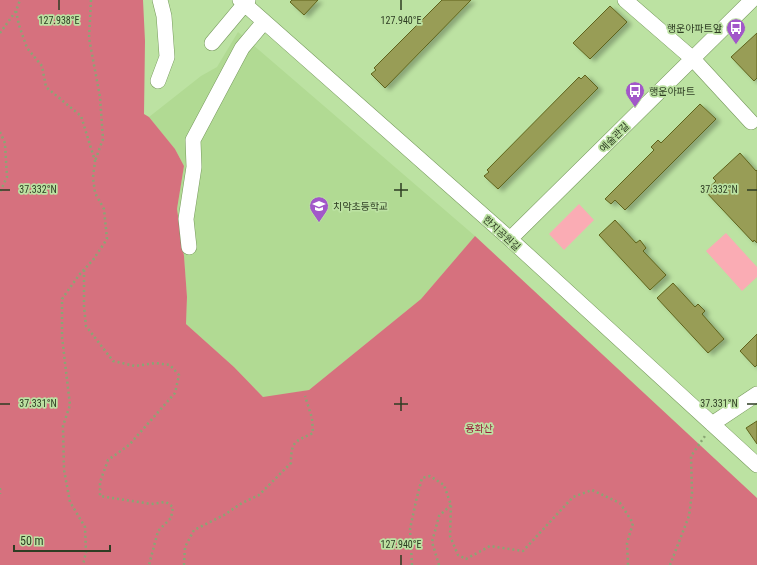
<svg xmlns="http://www.w3.org/2000/svg" width="757" height="565" font-family="'Roboto Condensed','Noto Sans KR',sans-serif">
<defs>
<filter id="shadow"><feDropShadow dx="4.5" dy="2.5" stdDeviation="2" flood-color="#0004"/></filter>
</defs>
<rect width="100%" height="100%" fill="#bce2a2"/>
<!-- built -->
<path fill="#b1da93" d="M238 32 475 236 421 299 309 390 264 398 234 367 186 324 187 297 184 256 177 209 184 166 175 149 149 117 201 76 217 67Z"/>
<!-- green -->
<path fill="#faacb4" d="M579 204 594 220 564 250 549 234Z
M726 233 757 267V277L742 291 706 251Z"/>
<!-- forest -->
<path fill="#d6717e" d="M0 0H143L145 41 144 114 149 117 175 149 184 166 177 209 184 256 187 297 186 324 234 367 263 397 309 390 421 299 475 236 757 498V565H0Z"/>
<!-- building -->
<path fill="#989d57" stroke="#5f631a" filter="url(#shadow)" d="M292 0H318L304 15 290 2Z
M442 0H471L385 88 371 74 376 70 374 68Z
M610 6 627 22 590 59 573 43Z
M757 33V78L754 81 731 57Z
M585 75 598 88 498 189 484 176 489 172 487 170 579 77 581 79Z
M700 104 716 119 625 210 615 200 611 204 605 199 654 150 651 147 658 140 661 143Z
M740 153 756 171 757 170V243L754 240 753 242 705 191 716 181 713 178Z
M615 220 636 243 640 240 646 248 643 251 666 275 650 290 599 235Z
M673 283 695 307 698 304 705 311 702 314 724 339 708 353 657 298Z
M757 334V365L755 367 740 351Z
M757 421V444L746 428Z"/>
<g fill="none" stroke-linecap="round" stroke-linejoin="round">
<!-- minor casing -->
<g stroke="#76995c" stroke-width="16">
<path id="minor" d="M240 0 510 239 757 465
M625 0 693 59 751 122
M212 43 248 0
M158 81 167 57 164 16 160 0
M510 239 752 0
M189 247 186 219 194 167 193 140 242 48 264 22
M712 424 757 394"/>
</g>
<!-- path -->
<path stroke="#89a674" stroke-width="2.5" stroke-dasharray="2 3" stroke-linecap="butt" d="M91 0 89 38 100 97 103 139 95 161
M16 11 19 25 27 48 42 66 46 87 81 116 95 161 93 177 95 193 104 209 107 239 93 260 79 275 62 299V337L70 405 63 426 64 470 70 502 85 527 86 552 83 565
M0 33 16 11 20 0
M0 132 5 143 7 177 0 192
M84 270V307L86 326 113 361 135 366 155 363 170 365 179 375 175 393 129 445 108 460 100 482V496L151 504 166 502 173 507 171 518 158 531 149 565
M0 488V494
M184 565 185 547 194 530 224 515 242 503 259 495 291 463C291 442 294 442 313 433L312 418 305 396
M412 565 410 529 416 501 422 478 430 476 444 485 451 505 450 536 458 555 466 559 490 546 523 551 573 497 592 490 620 503 633 523 627 543 628 565
M439 565 432 542 439 516 451 505
M670 565 689 516 692 493 691 456 705 436"/>
<!-- minor -->
<use href="#minor" stroke="#fff" stroke-width="15"/>
</g>
<!-- ticks -->
<path fill="none" stroke="#2e3d23" stroke-width="1.5" d="M59 0V10M401 0V10M401 183V197M0 190H10M394 190H408M747 190H757M401 397V411M0 404H10M394 404H408M747 404H757M401 555V565"/>
<!-- icons -->
<defs>
<g id="bus-pin" transform="scale(1)"><path d="M0 17L-7.5 6A9.5 9.5 0 1 1 7.5 6Z" fill="#a257c9" stroke="#bce2a2"/><path d="M-5-6H5V4H4V6H2V4H-2V6H-4V4H-5ZM-3.5-4V0h7V-4ZM-3.5 1.2v1.5H-2V1.2ZM2 1.2v1.5H3.5V1.2Z" fill="#fff"/></g>
<g id="school-pin" transform="scale(1)"><path d="M0 17L-7.5 6A9.5 9.5 0 1 1 7.5 6Z" fill="#a257c9" stroke="#bce2a2"/><path d="M0-5L7-2L0 1L-7-2ZM-4 1L0 2.5L4 1V4Q0 6-4 4Z" fill="#fff"/></g>
</defs>
<g fill-rule="evenodd">
<use href="#bus-pin" x="736" y="28"/>
<use href="#bus-pin" x="635" y="91"/>
<use href="#school-pin" x="319" y="206"/>
</g>
<g text-anchor="middle" stroke-width="3.5" stroke-linejoin="round" paint-order="stroke">
<!-- poi labels -->
<g font-size="10" fill="#2e3d23" stroke="#bce2a2" text-anchor="start">
<text x="722" y="32" text-anchor="end">행운아파트앞</text>
<text x="649" y="95">행운아파트</text>
<text x="333" y="210">치악초등학교</text>
</g>
<!-- street labels -->
<g font-size="10" fill="#2e3d23" stroke="#bce2a2">
<text transform="translate(614 137) rotate(-45)" y="4">예술관길</text>
<text transform="translate(502 233) rotate(42)" y="4">한지공원길</text>
</g>
<!-- park labels -->
<g font-size="10" fill="#991f3d" stroke="#bce2a2">
<text x="479" y="432">용화산</text>
</g>
</g>
<g font-size="10" text-anchor="middle" fill="#2e3d23" stroke="#bce2a2" stroke-width="3.5" stroke-linejoin="round" paint-order="stroke">
<text x="59" y="24">127.938°E</text>
<text x="401" y="24">127.940°E</text>
<text x="38" y="193">37.332°N</text>
<text x="719" y="193">37.332°N</text>
<text x="38" y="407">37.331°N</text>
<text x="719" y="407">37.331°N</text>
<text x="401" y="548">127.940°E</text>
</g>
<!-- scale -->
<path d="M14 545v6h96v-6" fill="none" stroke="#2e3d23" stroke-width="2"/>
<text x="20" y="545" font-size="12" fill="#2e3d23" stroke="#bce2a2" stroke-width="3" paint-order="stroke">50 m</text>
</svg>
